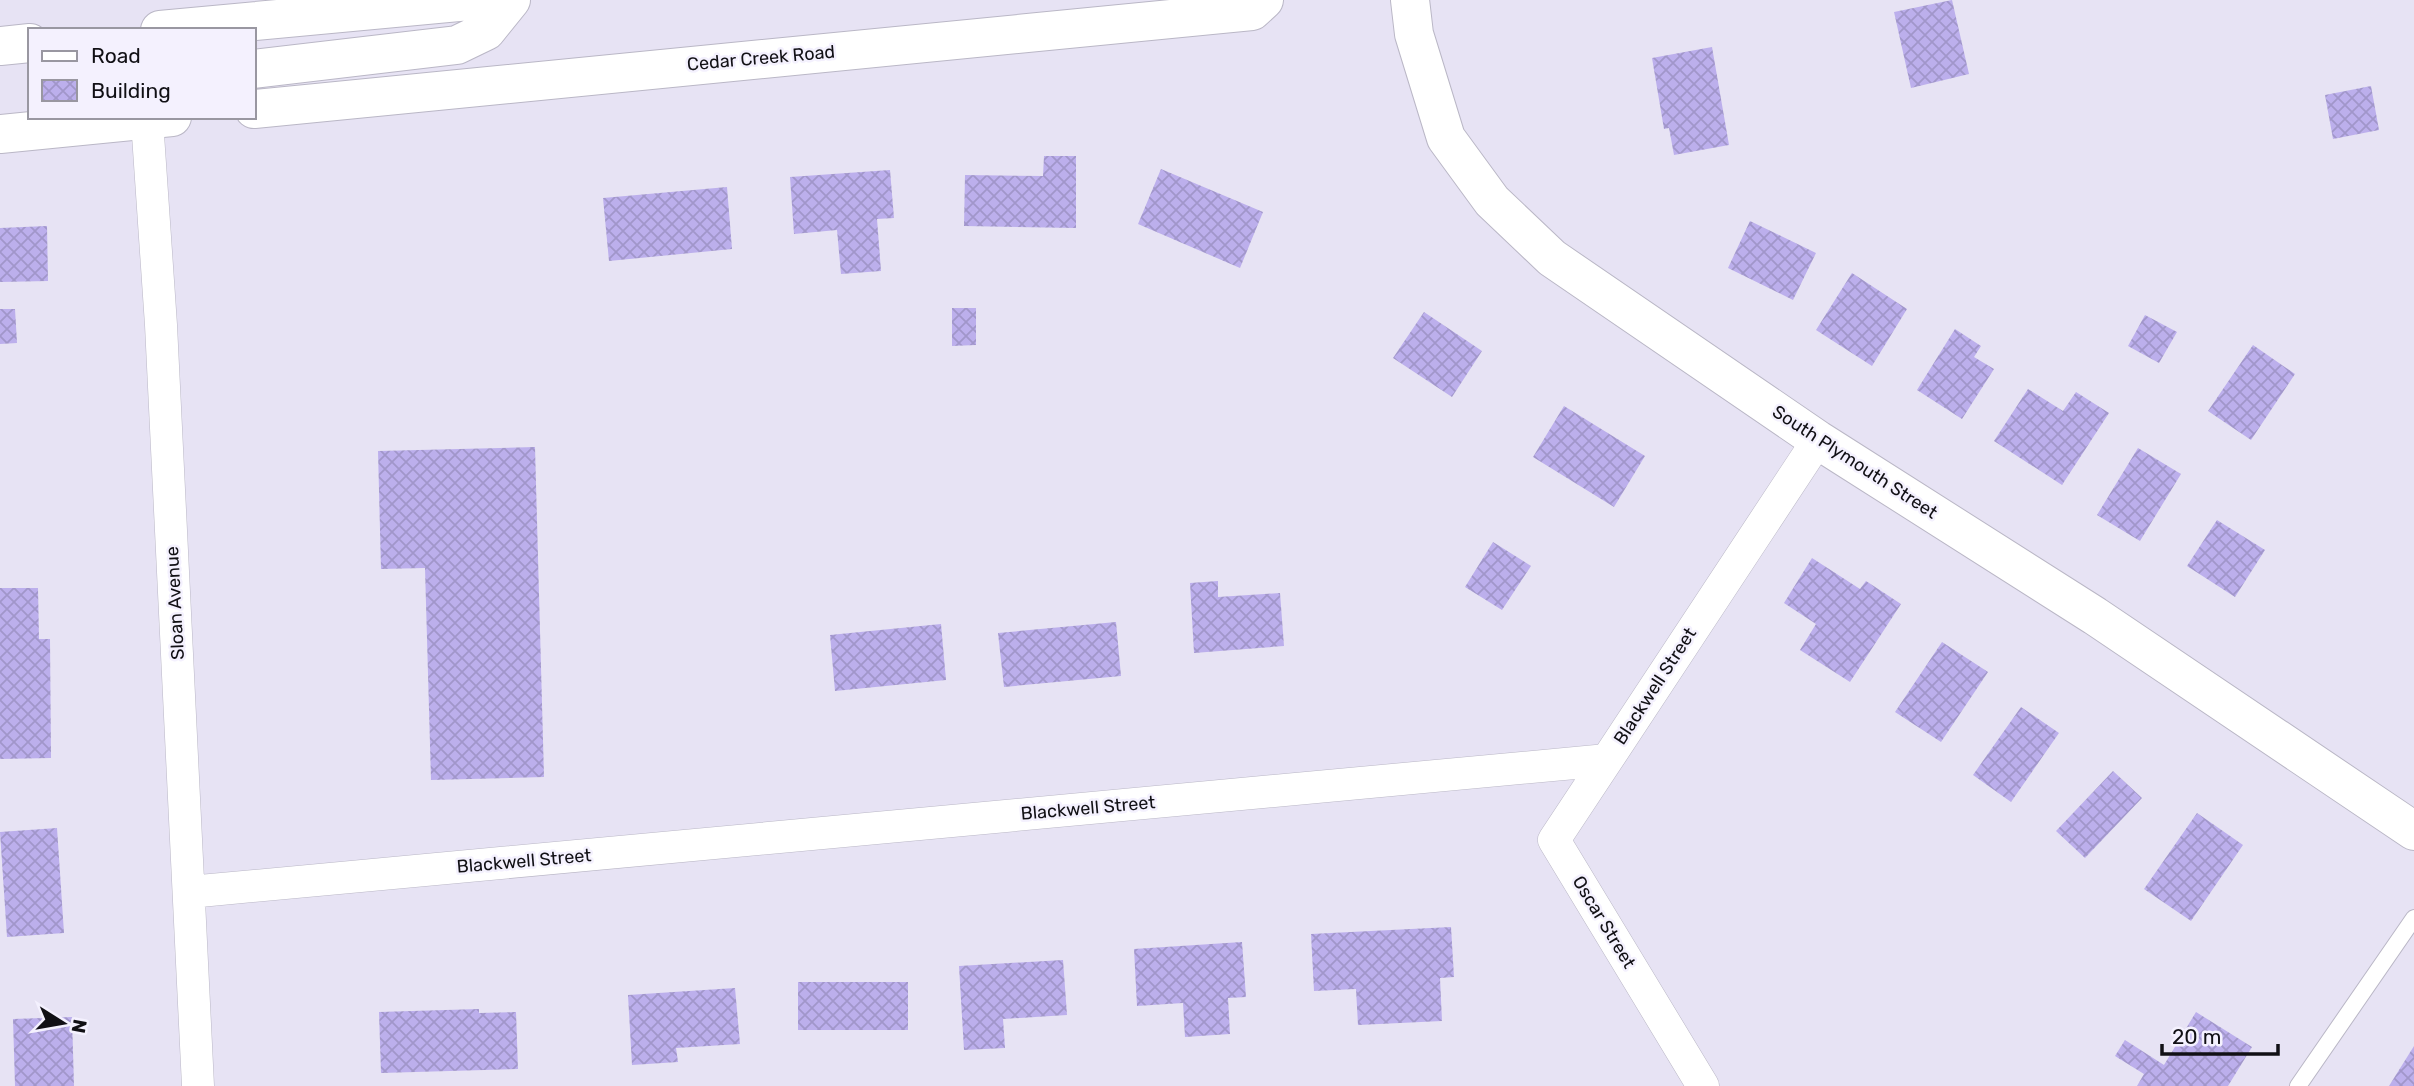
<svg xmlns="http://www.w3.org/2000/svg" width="2414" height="1086" font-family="Rubik,sans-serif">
<defs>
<pattern id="building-cross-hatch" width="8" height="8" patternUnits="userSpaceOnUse" patternTransform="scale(1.75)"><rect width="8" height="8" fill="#bcafec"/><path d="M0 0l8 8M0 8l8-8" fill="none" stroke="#a196ca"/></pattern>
</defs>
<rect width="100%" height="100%" fill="#e7e3f4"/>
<!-- building -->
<path fill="url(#building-cross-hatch)" d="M1952 0 1969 74 1911 88 1894 12Z
M1712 47 1729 145 1674 155 1669 128 1664 129 1652 58Z
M2371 86 2379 130 2333 139 2325 95Z
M1044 156H1076V228L964 226 965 175 1043 176Z
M1161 169 1263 212 1240 268 1138 224Z
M890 170 894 218 877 219 881 271 841 274 837 230 794 234 790 177Z
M727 187 732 249 609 261 603 198Z
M1750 221 1816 253 1793 300 1728 268Z
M47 226 48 281 0 282V228Z
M1852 273 1907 309 1872 366 1816 330Z
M952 308H976V345L952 346Z
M0 309H15L17 343 0 344Z
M1424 312 1482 351 1452 397 1393 358Z
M2145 315 2177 332 2159 363 2128 346Z
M1955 329 1981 346 1974 357 1994 369 1962 419 1917 390Z
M2253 345 2295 374 2251 440 2208 411Z
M2028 389 2063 411 2076 392 2109 413 2062 485 1994 441Z
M1564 406 1645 456 1614 507 1533 457Z
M535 447 544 777 431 780 425 568 381 569 378 451Z
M2138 448 2181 474 2140 541 2097 515Z
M2217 520 2265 550 2235 597 2187 566Z
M1493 542 1531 566 1502 610 1465 587Z
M1812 558 1860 589 1866 581 1901 604 1850 682 1800 650 1816 624 1784 603Z
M1218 581V597L1280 593 1284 646 1194 653 1190 583Z
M0 588H38L39 639H50L51 758 0 759Z
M1116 622 1121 676 1004 687 998 633Z
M941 624 946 680 835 691 830 635Z
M1942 642 1988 672 1941 742 1895 712Z
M2021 707 2059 733 2011 802 1973 775Z
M2113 771 2142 798 2085 858 2056 831Z
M2197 813 2243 845 2191 921 2144 889Z
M57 828 64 933 7 937 0 832Z
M1451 927 1454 977 1440 978 1442 1021 1358 1025 1356 989 1314 991 1311 934Z
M1242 942 1246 997 1228 998 1230 1034 1185 1037 1183 1003 1137 1006 1134 949Z
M1063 960 1067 1015 1003 1019 1005 1048 964 1050 959 966Z
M798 982H908V1030H798Z
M735 988 740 1044 676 1048 678 1062 632 1065 628 995Z
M479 1009V1013L516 1012 518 1069 381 1073 379 1012Z
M2196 1012 2252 1047 2228 1086H2137L2144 1074 2115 1056 2125 1040 2164 1065Z
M72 1017 74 1086H15L13 1019Z
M2414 1046V1086H2389Z"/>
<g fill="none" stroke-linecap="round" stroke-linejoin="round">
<!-- lane casing -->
<g stroke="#bab7c6" stroke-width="18">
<path id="lane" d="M2298 1086 2414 918"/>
</g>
<!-- street casing -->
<g stroke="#bab7c6" stroke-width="33">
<path id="street" d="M147 120 161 325 198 1086
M1607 760 1554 840 1703 1086
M189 892 1607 760 1818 440"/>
</g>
<!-- secondary casing -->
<g stroke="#bab7c6" stroke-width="40">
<path id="secondary" d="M1410 0 1414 34 1446 138 1492 201 1552 258 1818 440 2095 616 2414 831"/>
</g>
<!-- primary casing -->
<g stroke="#bab7c6" stroke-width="40">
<path id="primary" d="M160 30 480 0
M0 46 30 43
M254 69 457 45 486 31 511 0
M254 109 1252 11 1264 0
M0 134 172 117"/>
</g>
<!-- lane -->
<use href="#lane" stroke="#fff" stroke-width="16"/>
<!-- street -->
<use href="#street" stroke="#fff" stroke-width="32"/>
<!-- secondary -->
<use href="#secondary" stroke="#fff" stroke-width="38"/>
<!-- primary -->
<use href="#primary" stroke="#fff" stroke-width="38"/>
</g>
<g text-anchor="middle" stroke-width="5" stroke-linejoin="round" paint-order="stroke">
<!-- street labels -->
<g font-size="18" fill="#111015" stroke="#f4f1fe">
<text transform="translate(761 58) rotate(-5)" y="6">Cedar Creek Road</text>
<text transform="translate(1855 462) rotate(33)" y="6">South Plymouth Street</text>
<text transform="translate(175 603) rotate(-93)" y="6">Sloan Avenue</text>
<text transform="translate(1655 686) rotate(-57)" y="6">Blackwell Street</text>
<text transform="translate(1088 808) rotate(-5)" y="6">Blackwell Street</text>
<text transform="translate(524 861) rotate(-5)" y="6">Blackwell Street</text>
<text transform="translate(1604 922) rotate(59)" y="6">Oscar Street</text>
</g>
</g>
<!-- legend -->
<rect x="28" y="28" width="228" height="91" fill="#f4f1fe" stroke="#9997a1" stroke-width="2"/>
<rect x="42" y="51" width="35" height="10" fill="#ffffff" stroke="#9997a1" stroke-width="2"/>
<text x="91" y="63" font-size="21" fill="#111015">Road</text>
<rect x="42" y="80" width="35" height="21" fill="url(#building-cross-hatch)" stroke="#9997a1" stroke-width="2"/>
<text x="91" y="98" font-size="21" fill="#111015">Building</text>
<!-- north arrow -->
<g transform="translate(63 1023) rotate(101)" stroke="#f4f1fe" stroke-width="5" paint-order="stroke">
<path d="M0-5L12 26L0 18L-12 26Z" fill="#111015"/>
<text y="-10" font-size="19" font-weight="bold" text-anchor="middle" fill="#111015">N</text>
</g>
<!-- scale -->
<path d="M2162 1044v10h116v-10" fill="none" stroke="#111015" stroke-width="3.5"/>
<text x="2172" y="1044" font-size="21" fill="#111015" stroke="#f4f1fe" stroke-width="5" paint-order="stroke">20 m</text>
</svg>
